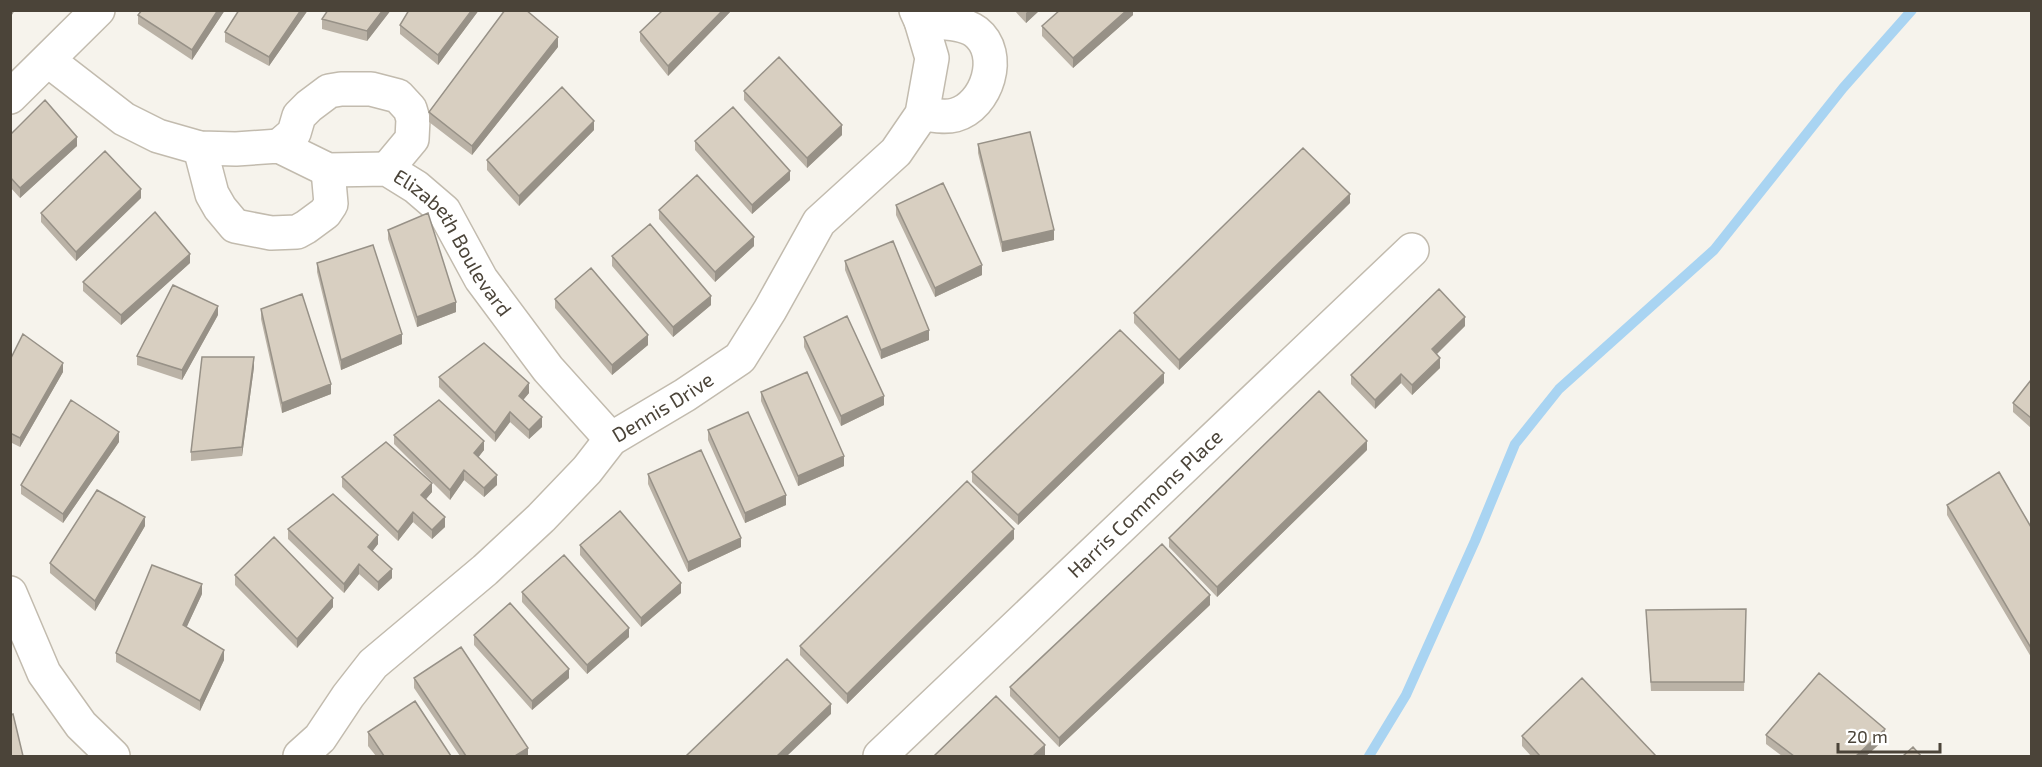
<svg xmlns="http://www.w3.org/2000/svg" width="2042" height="767" font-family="'Exo 2',sans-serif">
<rect width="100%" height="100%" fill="#f6f3ec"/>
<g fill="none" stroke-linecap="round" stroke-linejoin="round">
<!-- stream -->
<path stroke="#a9d4f2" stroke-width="10" d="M1369 756 1406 695 1475 541 1515 444 1559 389 1714 250 1843 88 1912 10"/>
<!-- minor casing -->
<g stroke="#c2bbae" stroke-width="36">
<g id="minor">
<path d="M921 21C937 23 962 21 976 32 1004 54 987 106 955 115 944 118 933 115 922 114"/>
<path id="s1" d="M49 61 124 119 158 136 200 148 236 149 279 146 328 170 387 169 416 187 444 211 481 279 548 369 611 439"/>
<path d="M10 97 98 10"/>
<path d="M279 146 294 133 299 116 309 106 329 91 341 89H371L398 96 410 109 413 119 412 139 387 169"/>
<path d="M200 148 212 194 220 208 235 226 271 233 297 232 306 227 325 213 331 204 328 170"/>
<path d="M10 593 44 673 81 725 113 756"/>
<path id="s2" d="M300 756 320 738 348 696 373 664 485 570 541 518 587 470 611 439 685 395 740 358 770 310 819 222 896 152 922 114 932 58 921 21 916 10"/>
<path id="s3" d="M880 756 1412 250"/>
</g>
</g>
<!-- minor -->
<use href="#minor" stroke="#fff" stroke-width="33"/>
</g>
<!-- wall -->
<path fill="#bab2a6" d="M142 10H225L192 60 138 24V15Z
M308 10 269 66 225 42V32Z
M328 10H391L367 41 322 29V19Z
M409 10H479L438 65 400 34V25Z
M663 10H732L668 76 640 41V32Z
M1014 10H1040L1026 23Z
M1133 10V15L1073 68 1042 36V26Z
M558 47 472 155 429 122V112Z
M744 91 842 135 807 168 744 100Z
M594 130 519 206 487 170V160Z
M10 135 77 146 20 198 10 187Z
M695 141 790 180 752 214 695 150Z
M978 144 1054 240 1002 252 978 153Z
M141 198 76 261 41 222V213Z
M1350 203 1179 370 1134 323V313Z
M896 205 982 275 935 297 896 215Z
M659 210 754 246 715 282 659 219Z
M388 230 456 312 417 327 388 239Z
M612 256 711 305 673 337 612 266Z
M845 261 929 340 881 359 845 270Z
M190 263 121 325 83 291V282Z
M317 263 402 344 341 370 317 272Z
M555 299 648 345 612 375 555 308Z
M261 309 331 394 282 413 261 319Z
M218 315 182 380 137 365V356Z
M1465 326 1436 354 1440 368 1412 395 1401 383 1375 409 1351 384V375Z
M804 337 884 405 841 426 804 347Z
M10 360 63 372 20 447 10 442Z
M254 367 242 456 191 461V452Z
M439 377 529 393 523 400 542 427 529 439 510 422 495 442 439 387Z
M2031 380V428L2013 412V403Z
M1164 383 1018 525 972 482V472Z
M761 392 844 466 798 486 761 401Z
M708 430 786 505 745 523 708 440Z
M394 435 484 450 478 457 497 485 484 497 464 480 450 500 394 444Z
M119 442 63 523 21 494V485Z
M1367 450 1217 597 1169 547V538Z
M648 474 741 547 688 572 648 484Z
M342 477 432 492 426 499 445 527 432 539 413 522 398 541 342 487Z
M1947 505 2031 527V657L1947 515Z
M145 526 95 611 50 573V563Z
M288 529 378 544 372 551 392 578 378 591 359 574 344 593 288 539Z
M1014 539 847 704 800 655V646Z
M580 545 681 593 641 627 580 555Z
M235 575 333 607 297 648 235 585Z
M522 592 629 637 587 674 522 602Z
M202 594 186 628 224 660 200 711 116 662V653Z
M1210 605 1059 747 1010 696V687Z
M1646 610 1746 618 1744 691H1651Z
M474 635 569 678 532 710 474 645Z
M414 678 528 756H460L414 688Z
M368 732 451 756H376L368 746Z
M1766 735 1885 739 1866 756H1782L1766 744Z
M1522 736 1656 756H1531L1522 746Z"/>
<!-- shaded-wall -->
<path fill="#979187" d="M10 10H15L10 18Z
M218 10H225L192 60V50Z
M301 10H308L269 66V57Z
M383 10H391L367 41V31Z
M472 10H479L438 65V55Z
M723 10H732L668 76V66Z
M1029 10H1040L1026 23V13Z
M1127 10H1133V15L1073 68V58Z
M558 37V47L472 155V146Z
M594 121V130L519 206V196Z
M842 125V135L807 168V158Z
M77 137V146L20 198V188Z
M790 171V180L752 214V205Z
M141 189V198L76 261V252Z
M1350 194V203L1179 370V360Z
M1054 230V240L1002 252V242Z
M754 237V246L715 282V272Z
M190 254V263L121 325V315Z
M982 265V275L935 297V288Z
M711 296V305L673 337V327Z
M456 302V312L417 327V317Z
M218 306V315L182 380V370Z
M1465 317V326L1432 359V349Z
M929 330V340L881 359V350Z
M402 334V344L341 370V360Z
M648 335V345L612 375V365Z
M254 357V367L242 456V447Z
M1440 358V368L1412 395V385Z
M63 363V372L20 447V438Z
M1164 373V383L1018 525V515Z
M1401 374V383L1375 409V400Z
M529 383V393L519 405V396Z
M331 384V394L282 413V403Z
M884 396V405L841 426V416Z
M510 412V422L495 442V433Z
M542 417V427L529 439V430Z
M119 432V442L63 523V514Z
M484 441V450L474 463V453Z
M1367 441V450L1217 597V587Z
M844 456V466L798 486V476Z
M464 470V480L450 500V490Z
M497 475V485L484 497V488Z
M432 483V492L421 505V495Z
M786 495V505L745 523V513Z
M413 512V522L398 541V532Z
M145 517V526L95 611V601Z
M445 517V527L432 539V530Z
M1014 529V539L847 704V694Z
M378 535V544L368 557V547Z
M741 538V547L688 572V562Z
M359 564V574L344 593V584Z
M392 569V578L378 591V582Z
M681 583V593L641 627V618Z
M202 584V594L183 635V625Z
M1210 595V605L1059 747V738Z
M333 598V607L297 648V639Z
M629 628V637L587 674V665Z
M224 650V660L200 711V701Z
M569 669V678L532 710V701Z
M831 704V714L787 756H777Z
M1885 729V739L1866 756H1856Z
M1045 745V755L1043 756H1033Z
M528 748V756H515Z"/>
<!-- building -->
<path fill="#d8cfc1" stroke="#979187" stroke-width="1.5" d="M142 10H218L192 50 138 15Z
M239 10H301L269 57 225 32Z
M328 10H383L367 31 322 19Z
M409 10H472L438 55 400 25Z
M505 10H526L558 37 472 146 429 112Z
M663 10H723L668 66 640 32Z
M1060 10H1127L1073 58 1042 26Z
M779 57 842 125 807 158 744 91Z
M562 87 594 121 519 196 487 160Z
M45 100 77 137 20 188 10 177V135Z
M733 107 790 171 752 205 695 141Z
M1030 132 1054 230 1002 242 978 144Z
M1303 148 1350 194 1179 360 1134 313Z
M105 151 141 189 76 252 41 213Z
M697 175 754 237 715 272 659 210Z
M943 183 982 265 935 288 896 205Z
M155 212 190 254 121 315 83 282Z
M428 213 456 302 417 317 388 230Z
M650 224 711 296 673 327 612 256Z
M893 241 929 330 881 350 845 261Z
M373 245 402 334 341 360 317 263Z
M591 268 648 335 612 365 555 299Z
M173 285 218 306 182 370 137 356Z
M1439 289 1465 317 1432 349 1440 358 1412 385 1401 374 1375 400 1351 375Z
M302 294 331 384 282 403 261 309Z
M847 316 884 396 841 416 804 337Z
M1120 330 1164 373 1018 515 972 472Z
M23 334 63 363 20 438 10 433V360Z
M484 343 529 383 519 396 542 417 529 430 510 412 495 433 439 377Z
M202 357H254L242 447 191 452Z
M807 372 844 456 798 476 761 392Z
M2031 380V418L2013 403Z
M1319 391 1367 441 1217 587 1169 538Z
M71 400 119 432 63 514 21 485Z
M439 400 484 441 474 453 497 475 484 488 464 470 450 490 394 435Z
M748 412 786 495 745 513 708 430Z
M386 442 432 483 421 495 445 517 432 530 413 512 398 532 342 477Z
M701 450 741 538 688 562 648 474Z
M1999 472 2031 527V648L1947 505Z
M967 481 1014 529 847 694 800 646Z
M97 490 145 517 95 601 50 563Z
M333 494 378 535 368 547 392 569 378 582 359 564 344 584 288 529Z
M620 511 681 583 641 618 580 545Z
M274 537 333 598 297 639 235 575Z
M1162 544 1210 595 1059 738 1010 687Z
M564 555 629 628 587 665 522 592Z
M152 565 202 584 183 625 224 650 200 701 116 653Z
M510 603 569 669 532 701 474 635Z
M1746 609 1744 682H1651L1646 610Z
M461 647 528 748 515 756H466L414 678Z
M787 659 831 704 777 756H686Z
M1819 673 1885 729 1856 756H1794L1766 735Z
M1582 678 1656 756H1540L1522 736Z
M996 696 1045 745 1033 756H934Z
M415 701 451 756H384L368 732Z
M13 714 23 756H10V715Z
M1913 747 1921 756H1903Z"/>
<g text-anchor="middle" stroke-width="5" stroke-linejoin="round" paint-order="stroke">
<!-- street labels -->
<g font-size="20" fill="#4b4439" stroke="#fff">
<text dy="7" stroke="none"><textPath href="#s1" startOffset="470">Elizabeth Boulevard</textPath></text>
<text dy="7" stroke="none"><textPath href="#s2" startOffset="507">Dennis Drive</textPath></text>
<text dy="7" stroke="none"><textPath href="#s3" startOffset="366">Harris Commons Place</textPath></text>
</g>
</g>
<!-- border -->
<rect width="2042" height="767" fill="none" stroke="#4b4439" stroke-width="24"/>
<!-- scale -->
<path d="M1838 743v9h102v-9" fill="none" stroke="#4b4439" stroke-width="3"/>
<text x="1847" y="743" font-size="18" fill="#4b4439" stroke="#ffffff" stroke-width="4.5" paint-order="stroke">20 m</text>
</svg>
